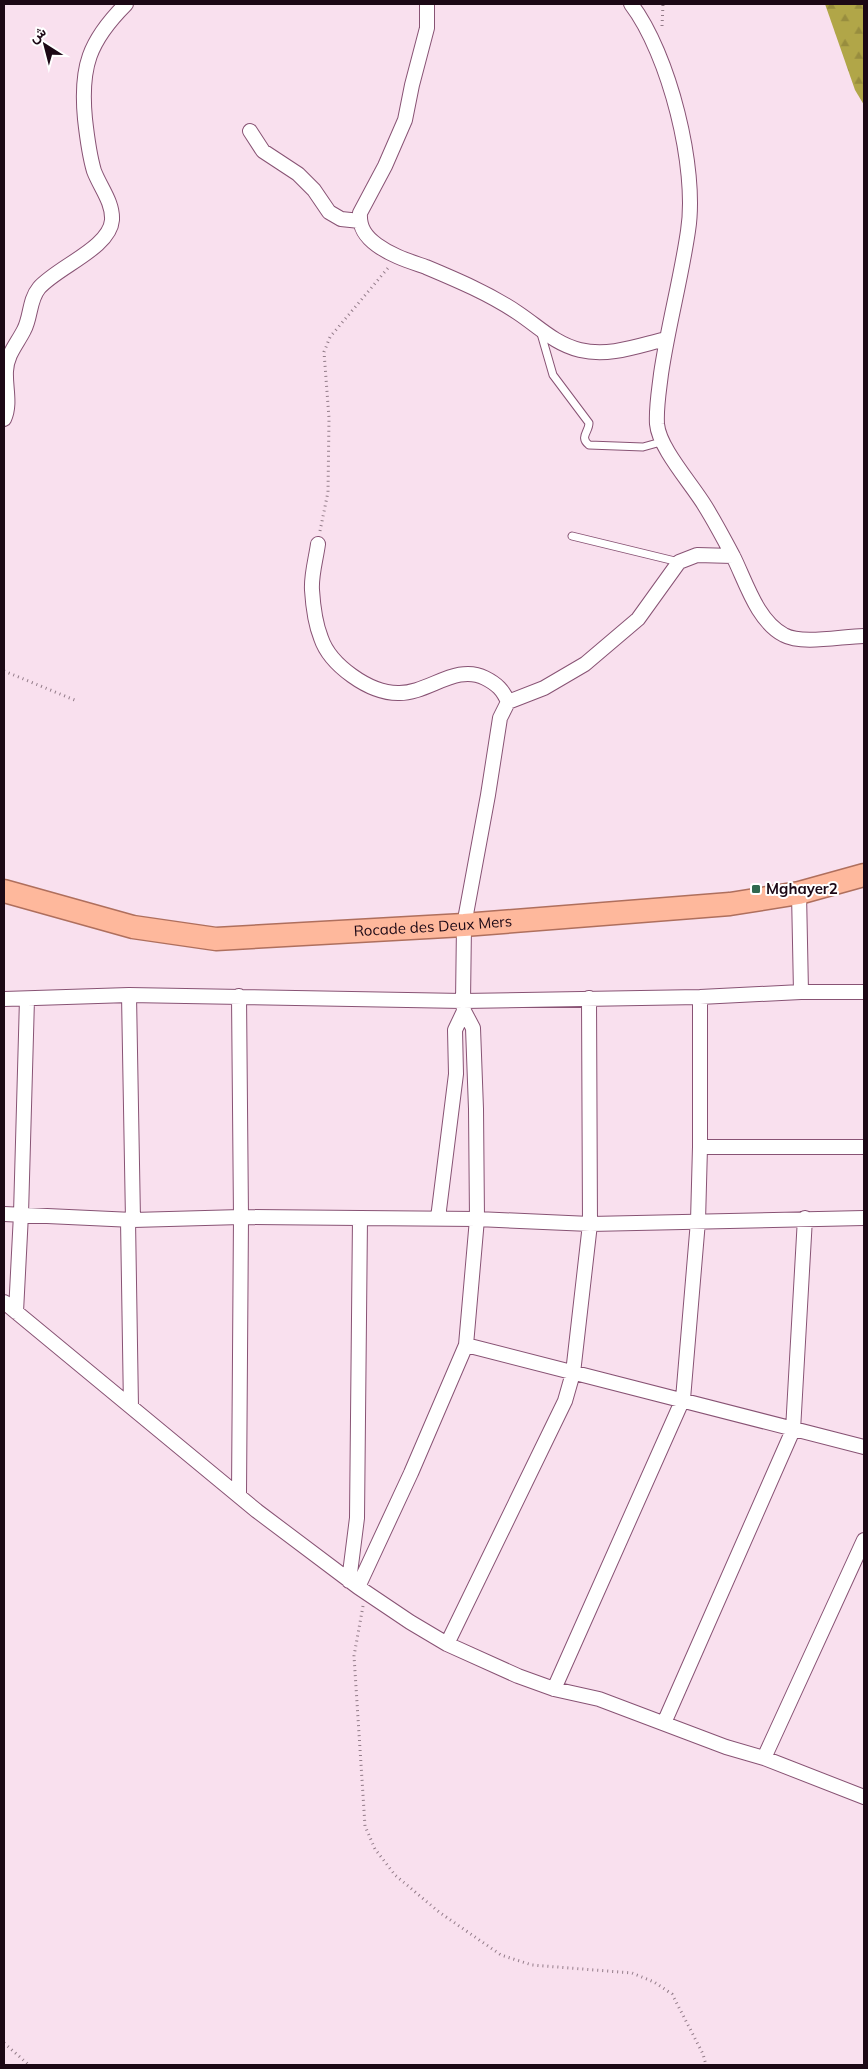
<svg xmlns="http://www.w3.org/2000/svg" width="868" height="2069" font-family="Mulish,Vazirmatn,sans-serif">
<defs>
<pattern id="forest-firs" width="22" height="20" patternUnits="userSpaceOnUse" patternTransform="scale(1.25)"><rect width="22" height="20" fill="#b1a648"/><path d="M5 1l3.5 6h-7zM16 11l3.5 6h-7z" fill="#988d3e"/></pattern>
</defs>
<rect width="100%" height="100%" fill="#f9e0ee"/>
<!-- forest -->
<path fill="url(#forest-firs)" d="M825 4H864V105L855 90Z"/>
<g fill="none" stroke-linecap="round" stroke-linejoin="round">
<!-- service casing -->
<g stroke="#885374" stroke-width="9">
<path id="service" d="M540 330 553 375 589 423C589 432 579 437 589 445L643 447 661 442
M572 536 679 562"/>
</g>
<!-- minor casing -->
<g stroke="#885374" stroke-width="16">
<path id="minor" d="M427 4V28L412 85 405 120 385 166 360 213C359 228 366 237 377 245 392 256 409 261 426 267 457 280 490 294 518 313 539 327 555 344 580 350 609 357 637 346 666 339
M631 4C669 54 698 168 688 231 681 279 668 326 661 374 659 391 656 407 657 424 659 448 691 483 705 506 715 522 724 539 733 556 746 582 757 621 784 635 802 645 843 636 864 636
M250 131 263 151 298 174 314 190 329 212 341 219 360 221
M4 419C11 404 5 387 6 371 7 354 17 344 24 330 31 317 29 300 39 288 57 267 110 248 112 220 113 202 100 187 94 171 89 154 87 137 85 119 80 67 89 41 126 4
M318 544C316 559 311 575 312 590 313 606 315 623 321 638 330 665 369 693 398 693 428 694 456 663 485 678 497 684 503 690 508 702
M799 893 801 992
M129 995 133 1220
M239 996 241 1217 239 1494
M4 999 129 995 463 1001 700 997 801 992H864
M700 1147H864
M4 1214 133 1220 241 1217 360 1218
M438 1218 456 1074 455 1030 464 1011
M128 1220 131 1407
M4 1302 257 1511 358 1587 411 1473 466 1345 477 1219 476 1109 473 1028 464 1011 463 1001 464 925 488 795 500 718 508 702 544 688 585 664 638 619 679 562 697 555 733 556
M16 1312 21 1214 27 999
M466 1345 864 1447
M349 1581 357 1518 360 1218 477 1219 590 1224 864 1218
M358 1587 410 1622 447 1644 518 1676 554 1689 599 1699 726 1747 764 1758 864 1797
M447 1644 565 1401 573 1373 590 1224 589 998
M554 1689 683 1399 698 1221 700 1147V997
M664 1723 793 1430 805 1218
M764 1758 864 1540"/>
</g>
<!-- trunk casing -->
<g stroke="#af6f5d" stroke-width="25">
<g id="trunk">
<path id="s1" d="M4 891 133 927 216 939 464 925 730 904 799 893 864 875"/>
</g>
</g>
<!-- path -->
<path stroke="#937c89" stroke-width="3" stroke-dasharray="1 4" stroke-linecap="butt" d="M662 26 663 4
M320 531 328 492 329 418 324 352 330 337 388 268
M4 671 77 701
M363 1606 354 1656 365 1826 375 1849 395 1875 439 1912 501 1955 532 1965 632 1973 654 1982 672 1994 703 2054 706 2065
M4 2043 29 2065"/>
<!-- service -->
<use href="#service" stroke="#fff" stroke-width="7"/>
<!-- minor -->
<use href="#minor" stroke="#fff" stroke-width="14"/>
<!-- trunk -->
<use href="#trunk" stroke="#feb89c" stroke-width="22"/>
</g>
<!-- markers -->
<rect fill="#30674f" stroke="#fff" stroke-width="2" x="751" y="884" width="10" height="10" rx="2.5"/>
<g text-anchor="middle" stroke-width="4" stroke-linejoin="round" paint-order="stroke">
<!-- poi labels -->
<g font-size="15" font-weight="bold" fill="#1c0815" stroke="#fff" text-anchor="start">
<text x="766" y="894">Mghayer2</text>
</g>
<!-- street labels -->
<g font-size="15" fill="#1c0815" stroke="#fff">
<text dy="5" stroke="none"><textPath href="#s1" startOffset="435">Rocade des Deux Mers</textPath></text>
</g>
</g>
<!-- border -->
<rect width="868" height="2069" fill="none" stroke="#1c0815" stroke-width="10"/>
<!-- north arrow -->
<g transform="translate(45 45) rotate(324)" stroke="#ffffff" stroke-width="4" paint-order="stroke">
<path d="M0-4L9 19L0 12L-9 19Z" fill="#1c0815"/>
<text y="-8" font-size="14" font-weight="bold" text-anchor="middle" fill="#1c0815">ش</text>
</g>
</svg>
